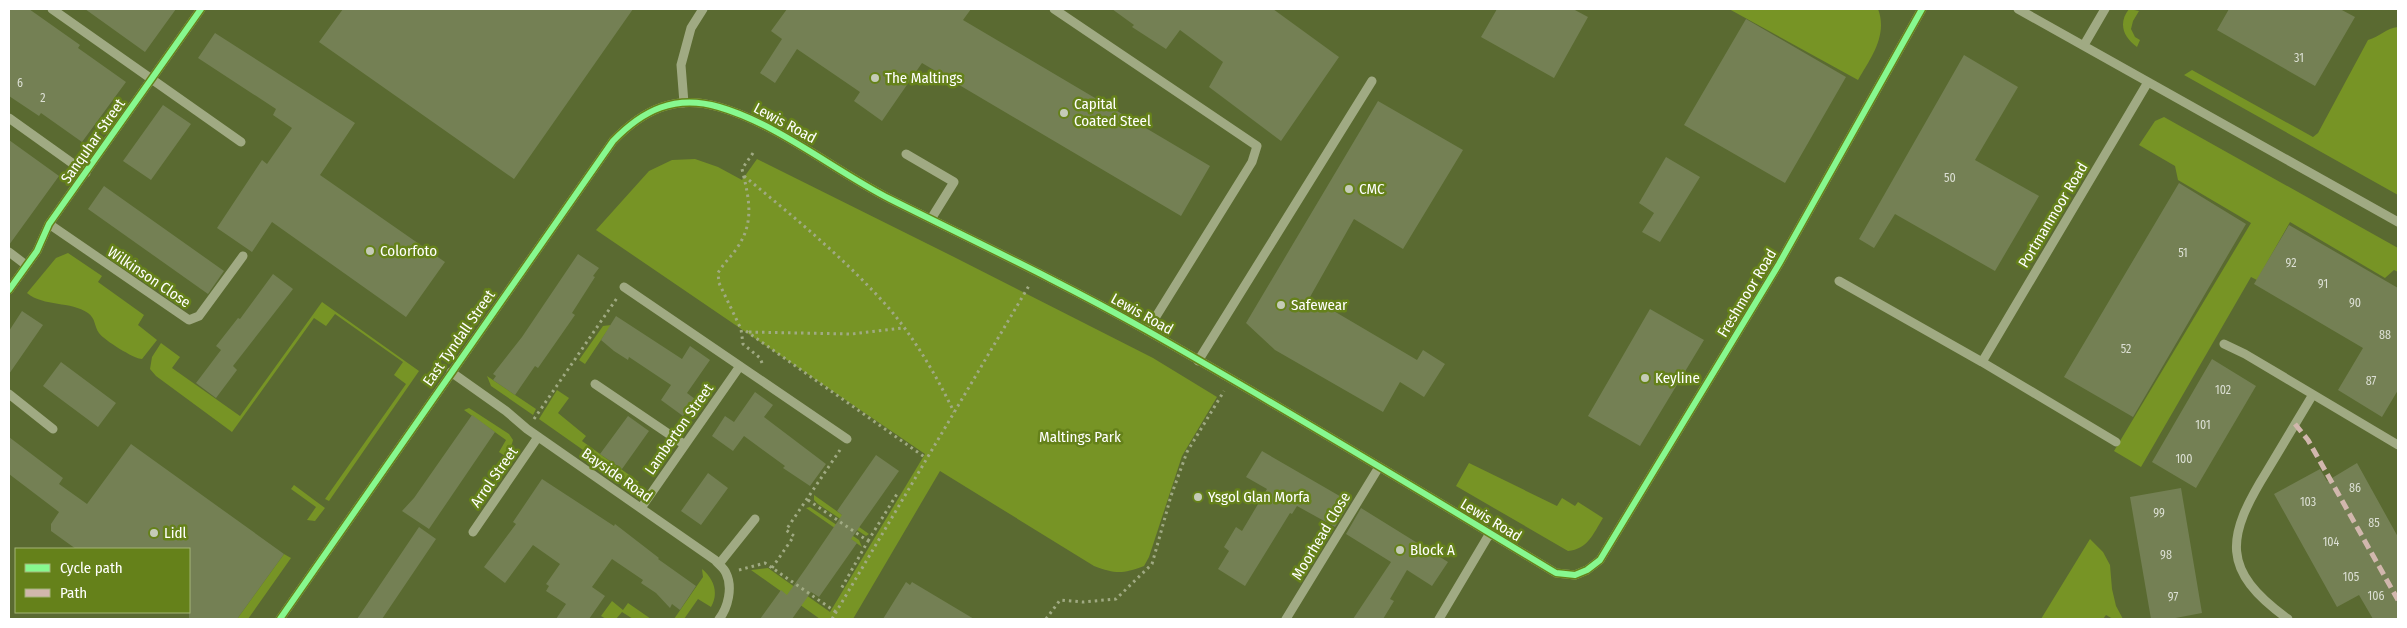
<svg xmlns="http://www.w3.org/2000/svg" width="2407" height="628" font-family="'Fira Sans Condensed',sans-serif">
<rect width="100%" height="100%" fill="#5a6a31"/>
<!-- green -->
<path fill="#779425" d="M1729 9H1878C1888 35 1871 58 1858 80Z
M2129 9 2139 11 2133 21 2131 29 2135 37 2140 40 2137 47C2123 37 2118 23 2129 9Z
M2398 27V195L2184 75 2192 70 2313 137 2318 133 2368 40C2380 37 2386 28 2398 27Z
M2164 117 2398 248V272L2394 270 2385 278 2290 222 2257 280 2251 277 2141 467 2114 451 2251 223 2178 180 2175 166 2139 145 2155 121Z
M695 159 718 167 742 180 757 159 952 256 1153 358 1217 397 1182 456 1149 557 1144 566C1122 574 1116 574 1094 566L940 471 853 619H820L751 570 768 568 830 612 925 454 596 230 649 171 672 160Z
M68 253 102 276 98 282 144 315 138 325 157 340 142 359C134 359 104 340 99 333 94 326 96 319 88 313 71 301 44 307 27 293L56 258Z
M322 302 419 371 329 501 325 499 406 384 394 375 403 362 335 314 326 326 314 318 232 432 156 376 150 369 152 357 161 343 180 357 172 368 240 416Z
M611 325 585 364 579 360 603 326Z
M487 376 536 409 533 415 491 386Z
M557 390 569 398 558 413 586 436 582 441 639 482 635 484 630 483 539 419Z
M469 408 509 434 513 440 508 458 499 452 506 440 464 410Z
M1469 463 1557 506 1562 498 1575 506 1578 502 1603 518C1593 534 1588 549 1568 551L1456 486Z
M294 485 325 508 315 521 307 520 316 507 291 489Z
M814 495 869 534 866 536 818 504 814 500Z
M810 507 859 540 862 547 806 508Z
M2090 539 2103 552 2110 565 2112 589 2116 606 2123 619H2113L2106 615 2103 619H2041Z
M284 554 291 558 248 619H237Z
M702 569C714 579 719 593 711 607L698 599 684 619H674L703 577Z
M612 601 623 610 628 603 651 619H633L622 612 616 619H606L601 616Z"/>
<!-- building -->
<path fill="#748054" d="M9 9H29L80 45 78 48 126 82 82 142 41 113 39 116 9 96Z
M85 9H176L145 52Z
M343 9H633L514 179 319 42Z
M787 9H971L963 20 1210 166 1181 216 922 63 882 121 854 101 860 92 797 49 775 83 760 73 782 39 771 31Z
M1112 9H1273L1339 57 1281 141 1209 87 1223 62 1180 30 1166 49 1132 27 1134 25Z
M1497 9H1573L1588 17 1554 78 1481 37Z
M2229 9H2340L2355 17 2315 86 2217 30Z
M1746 19 1846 77 1785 183 1684 125Z
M215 33 355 123 320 175 445 262 406 317 272 222 252 252 217 228 262 160 267 164 292 128 273 115 276 109 198 58Z
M1964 55 2018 87 1975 160 2039 196 1995 271 1895 214 1874 248 1859 239Z
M1378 101 1463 150 1403 249 1354 219 1310 297 1417 360 1423 350 1445 364 1424 397 1400 382 1383 412 1275 350 1246 323Z
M163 105 191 124 151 180 123 161Z
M9 140 59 176 9 245Z
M1666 157 1700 177 1660 242 1642 232 1654 213 1639 203Z
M2179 183 2246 224 2133 417 2064 377Z
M104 186 224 271 208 294 88 209Z
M2289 225 2398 288V390L2382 417 2338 390 2363 348 2254 284Z
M578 254 599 268 593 276 595 277 572 313 575 315 538 368 535 366 515 395 493 380 496 376 493 374 522 337Z
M273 274 293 289 233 366 237 370 216 398 196 383 221 350 216 346 238 318 240 319Z
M1650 309 1704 340 1640 446 1588 416Z
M22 311 43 325 9 374V331Z
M616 316 682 359 690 346 710 360 687 393 695 399 683 416 661 400 671 385 629 357 628 360 614 351 601 340Z
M2212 359 2256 386 2196 488 2152 462Z
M61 362 116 403 98 427 43 386Z
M755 392 773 405 764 417 826 464 810 486 783 468 785 466 744 436 733 451 712 436 725 416 734 422Z
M472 415 495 432 429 529 402 511 414 498Z
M628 416 649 431 622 469 600 454Z
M9 437 63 478 59 484 87 504 131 444 284 554 237 619H189V549H76L51 531V524L59 512 9 474Z
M1262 451 1350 502 1335 527 1297 506 1292 514 1290 513 1245 586 1218 569 1229 551 1224 547 1236 527 1242 531 1267 489 1246 477Z
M876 455 899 471 851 539 857 543 819 597 811 592 792 619H760L781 590 787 595 806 568 842 515 837 511Z
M2357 463 2398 537V619H2373L2359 595 2337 607 2274 494 2320 469 2327 481Z
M708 473 728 488 701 525 681 511Z
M542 479 614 526 615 524 659 558 658 559 696 586 680 610 672 604 670 608 656 593 641 583 643 580 612 559 592 587 605 596 589 619H556L566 604 546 591 549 586 546 584 560 564 533 545 505 583 484 567 516 524 513 522Z
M2181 488 2202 613 2170 619H2151L2130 497Z
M1361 508 1448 562 1432 586 1407 570 1390 599 1394 601 1383 619H1353L1391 562 1346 534Z
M419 527 436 539 382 619H357Z
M906 582 910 585 912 582 974 619H883Z"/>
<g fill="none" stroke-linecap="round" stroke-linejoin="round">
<!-- path -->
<path stroke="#a0aa83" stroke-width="3" stroke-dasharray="2.5 4" stroke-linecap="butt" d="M753 153 742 169C749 198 755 222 737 248 731 257 723 264 718 273L719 283 741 329 743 344 760 358 762 363
M744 176C794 217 844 258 887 306 914 337 936 375 954 412
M746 331 926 458
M749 332 852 334 902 328
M534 419 617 298
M808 500 868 541 841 589
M868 541 897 494
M772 568 794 536 786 530 840 450
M739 570 765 563 836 612
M832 619 1030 284
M1046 619 1060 600 1083 602 1116 599 1152 564 1171 496 1187 452 1224 391"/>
<!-- minor -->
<path stroke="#a0aa83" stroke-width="9" d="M52 9 241 142
M1054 9 1257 146 1252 162 1147 331
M2018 9 2398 222
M2084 45 2105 9
M684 103 681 65 691 28 703 9
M9 118 86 173
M906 154 954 182 931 219
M49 224 189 320 199 316 243 256
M9 252 26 265
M1839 281 1982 362 2116 442
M624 287 847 439
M9 290 37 251 49 224 201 9
M2224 344 2245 354 2398 445
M1198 361 1372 81
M1982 362 2148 82
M451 372 506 411 527 429 715 560C718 564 724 568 726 573 733 587 728 608 719 619
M595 384 685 445
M9 394 53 429
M641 508 740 366
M473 532 538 437
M719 564 755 519
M280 619 613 141C643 110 675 94 719 107 778 124 835 171 890 199 976 242 1063 283 1146 330 1284 408 1420 491 1556 573L1575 575 1587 570 1600 560 1779 264 1922 9
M1286 619 1379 467
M1439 619 1490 533
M2288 619C2220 570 2226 537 2267 471 2282 446 2297 421 2312 396"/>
<!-- quiet -->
<path stroke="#d1b7ad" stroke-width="5" stroke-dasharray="10 5" stroke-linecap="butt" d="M2295 424 2308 440 2398 600"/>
<!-- cycleway casing -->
<g stroke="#65811a" stroke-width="9">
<path id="cycleway" d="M9 290 37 251 49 224 201 9
M280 619 613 141C643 110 675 94 719 107 778 124 835 171 890 199 976 242 1063 283 1146 330 1284 408 1420 491 1556 573L1575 575 1587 570 1600 560 1779 264 1922 9"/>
</g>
<!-- cycleway -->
<use href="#cycleway" stroke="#87f88f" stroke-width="6"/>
</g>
<!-- markers -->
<g fill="#c5cbb7" stroke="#65811a" stroke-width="2">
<circle cx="875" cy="78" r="5"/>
<circle cx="1064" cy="113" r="5"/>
<circle cx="1349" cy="189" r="5"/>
<circle cx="370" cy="251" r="5"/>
<circle cx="1281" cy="305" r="5"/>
<circle cx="1645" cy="378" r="5"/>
<circle cx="1198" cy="497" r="5"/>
<circle cx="154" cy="533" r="5"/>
<circle cx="1400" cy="550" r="5"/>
</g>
<g text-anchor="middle" stroke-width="5" stroke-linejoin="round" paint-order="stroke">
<!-- number labels -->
<g font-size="12" fill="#dcdfd4">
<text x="2299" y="62">31</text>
<text x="20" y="87">6</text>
<text x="43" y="102">2</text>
<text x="1950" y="182">50</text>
<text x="2183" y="257">51</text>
<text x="2291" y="267">92</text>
<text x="2323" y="288">91</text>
<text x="2355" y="307">90</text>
<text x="2385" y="339">88</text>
<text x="2126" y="353">52</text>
<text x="2371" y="385">87</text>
<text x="2223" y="394">102</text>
<text x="2203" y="429">101</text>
<text x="2184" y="463">100</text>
<text x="2355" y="492">86</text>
<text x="2308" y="506">103</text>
<text x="2159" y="517">99</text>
<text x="2374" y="527">85</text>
<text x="2331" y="546">104</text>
<text x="2166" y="559">98</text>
<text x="2351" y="581">105</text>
<text x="2376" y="600">106</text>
<text x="2173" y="601">97</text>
</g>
<!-- poi labels -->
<g font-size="15" fill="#fff" stroke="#65811a" text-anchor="start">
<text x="885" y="83">The Maltings</text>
<text x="1074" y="109">Capital<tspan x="1074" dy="17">Coated Steel</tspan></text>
<text x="1359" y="194">CMC</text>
<text x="380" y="256">Colorfoto</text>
<text x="1291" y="310">Safewear</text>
<text x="1655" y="383">Keyline</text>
<text x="1208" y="502">Ysgol Glan Morfa</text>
<text x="164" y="538">Lidl</text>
<text x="1410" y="555">Block A</text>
</g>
<!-- street labels -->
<g font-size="15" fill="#fff" stroke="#65811a">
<text transform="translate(785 123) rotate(28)" y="5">Lewis Road</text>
<text transform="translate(93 141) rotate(-55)" y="5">Sanquhar Street</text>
<text transform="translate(2053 215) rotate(-59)" y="5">Portmanmoor Road</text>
<text transform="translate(149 277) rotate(34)" y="5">Wilkinson Close</text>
<text transform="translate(1747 293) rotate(-59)" y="5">Freshmoor Road</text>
<text transform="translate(1142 314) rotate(29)" y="5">Lewis Road</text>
<text transform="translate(459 338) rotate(-55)" y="5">East Tyndall Street</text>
<text transform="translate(679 429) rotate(-55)" y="5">Lamberton Street</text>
<text transform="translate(617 475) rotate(35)" y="5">Bayside Road</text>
<text transform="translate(494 477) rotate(-55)" y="5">Arrol Street</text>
<text transform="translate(1491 520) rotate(31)" y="5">Lewis Road</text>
<text transform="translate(1321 536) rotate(-59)" y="5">Moorhead Close</text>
</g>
<!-- park labels -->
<g font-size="15" fill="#fff" stroke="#65811a">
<text x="1080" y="442">Maltings Park</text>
</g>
</g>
<!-- border -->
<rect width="2407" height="628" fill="none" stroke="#ffffff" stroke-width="20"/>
<!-- legend -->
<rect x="15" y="548" width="175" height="65" fill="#65811a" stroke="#a3b376"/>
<rect x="25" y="564" width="25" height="8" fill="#87f88f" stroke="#a3b376"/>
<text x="60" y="573" font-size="15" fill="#ffffff">Cycle path</text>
<rect x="25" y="589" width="25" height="8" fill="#d1b7ad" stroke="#a3b376"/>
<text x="60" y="598" font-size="15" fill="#ffffff">Path</text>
</svg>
